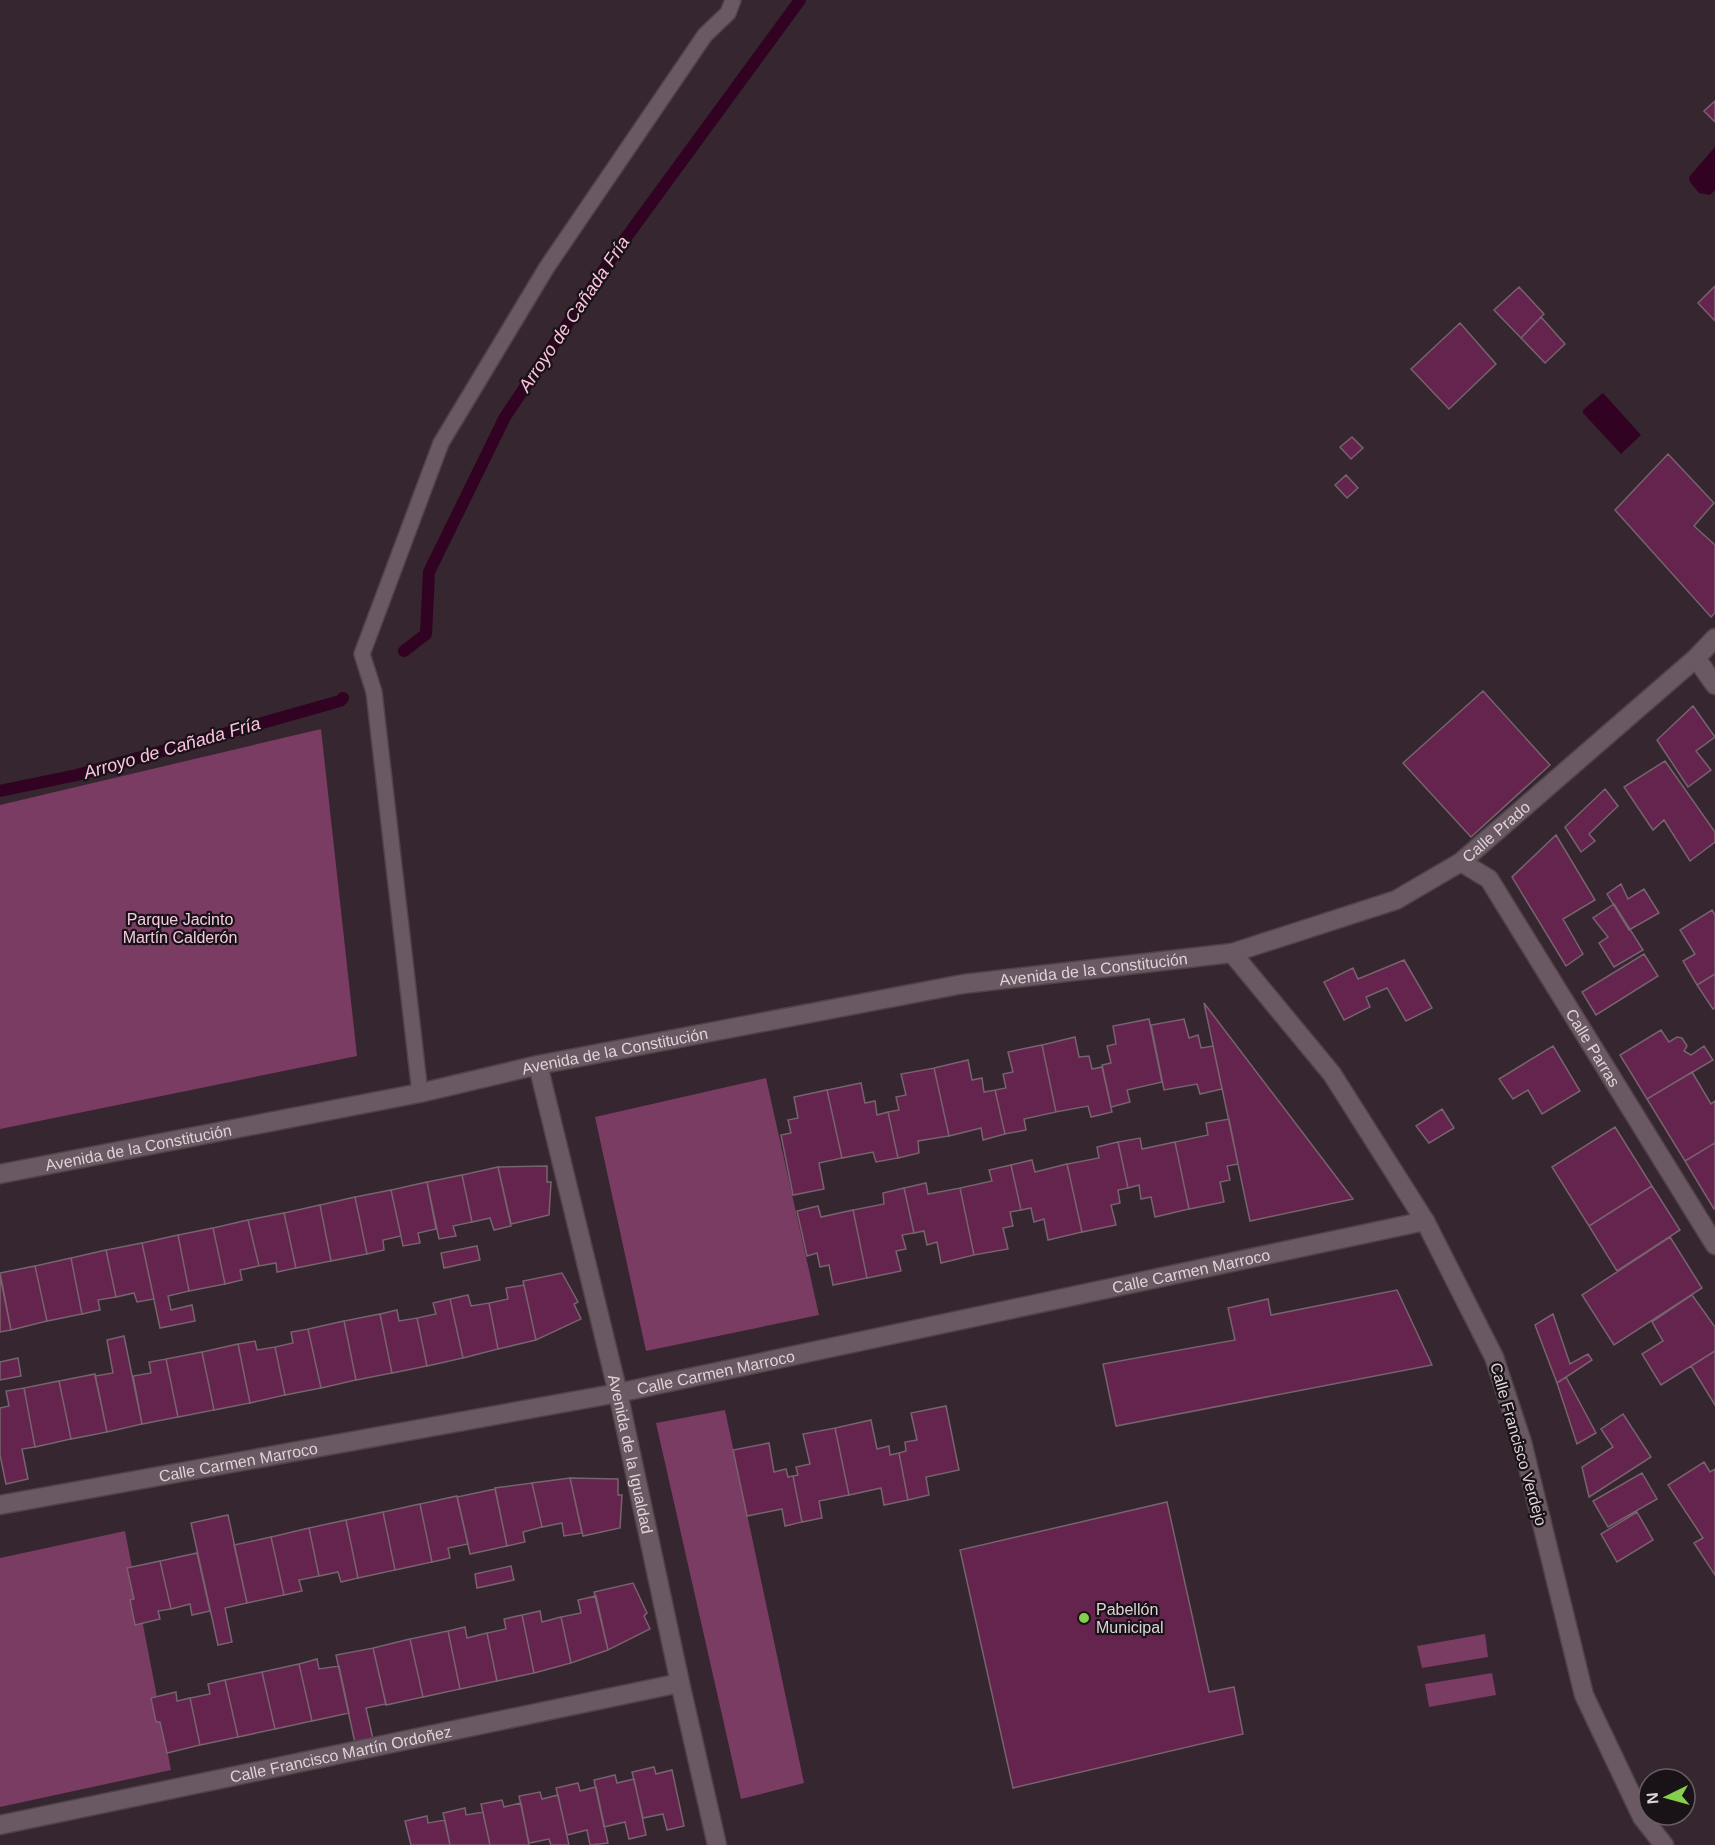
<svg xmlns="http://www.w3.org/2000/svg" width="1715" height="1845" font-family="Helvetica,sans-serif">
<rect width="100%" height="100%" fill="#36262f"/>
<!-- green -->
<path fill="#7a3c62" d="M321 729 357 1056 0 1129V805Z
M766 1078 819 1315 646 1351 595 1117Z
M725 1410 804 1783 741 1799 656 1423Z
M125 1531 171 1770 0 1807V1558Z
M1485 1634 1488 1657 1422 1668 1417 1646Z
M1492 1673 1496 1695 1429 1707 1425 1684Z"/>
<!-- water -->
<path fill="#310222" d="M1715 147V190L1710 195 1699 193 1690 182 1689 177Z
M1603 393 1641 435 1621 454 1583 413V410Z"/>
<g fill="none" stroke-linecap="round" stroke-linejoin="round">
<!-- stream -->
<path stroke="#310222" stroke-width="12" d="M404 651 426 634 429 572 505 417 617 250 800 0
M0 791 77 775 340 701 343 698"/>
</g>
<!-- building -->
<path fill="#65244e" stroke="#76636d" stroke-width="1.5" d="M1715 101V122L1704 111Z
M1715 286V321L1698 303Z
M1519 287 1544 314 1521 338 1494 310Z
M1541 317 1565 344 1545 363 1521 338Z
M1460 323 1496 364 1449 409 1411 369Z
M1352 437 1363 448 1351 459 1340 447Z
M1668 454 1714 503 1694 526 1715 545V613L1711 617 1615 510Z
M1346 475 1358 488 1347 498 1335 485Z
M1483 691 1550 765 1471 837 1403 763Z
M1693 706 1715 737 1696 751 1711 770 1688 787 1657 740Z
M1665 761 1715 832V842L1690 861 1664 820 1653 830 1624 787Z
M1605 789 1618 806 1589 834 1595 841 1581 852 1565 827Z
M1556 835 1595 900 1563 919 1583 954 1566 966 1512 877Z
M1621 884 1628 899 1644 889 1659 913 1629 930 1607 894Z
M1614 904 1643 950 1614 967 1599 943 1608 937 1593 918Z
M1712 910 1715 915V974L1697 985 1683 961 1695 954 1680 930Z
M1644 954 1658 976 1596 1015 1582 992Z
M1404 960 1432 1008 1406 1021 1387 988 1366 997 1370 1007 1344 1020 1324 982 1353 968 1358 979Z
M1715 974V1008L1713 1009 1697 985Z
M1204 1003 1331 1170 1353 1199 1250 1221Z
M1149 1019 1162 1082 1127 1090 1130 1102 1111 1107 1102 1065 1111 1063 1107 1046 1116 1044 1113 1026Z
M1184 1019 1189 1038 1198 1035 1201 1048 1213 1046 1222 1089 1200 1094 1197 1084 1164 1090 1151 1025Z
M1661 1030 1669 1042 1677 1037 1682 1038 1687 1046 1684 1051 1691 1055 1704 1046 1713 1060 1647 1099 1620 1055Z
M1075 1037 1079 1057 1089 1056 1092 1069 1102 1067 1112 1112 1091 1117 1088 1106 1056 1112 1042 1045Z
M1042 1045 1056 1112 1024 1119 1026 1130 1005 1134 995 1090 1006 1088 1003 1074 1013 1072 1008 1052Z
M1553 1046 1580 1091 1542 1114 1528 1090 1513 1099 1499 1079Z
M968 1060 972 1080 982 1078 984 1092 995 1090 1005 1134 983 1140 981 1128 949 1136 934 1068Z
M934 1068 949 1136 918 1141 919 1153 898 1158 888 1112 899 1110 896 1097 906 1095 901 1074Z
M1692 1072 1711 1104 1715 1101V1143L1685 1161 1647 1099Z
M861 1083 865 1103 875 1101 877 1115 888 1112 898 1158 876 1162 873 1152 842 1158 827 1090Z
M827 1090 842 1158 819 1163 824 1189 793 1195 781 1135 791 1133 788 1120 798 1118 794 1097Z
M1442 1109 1454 1128 1429 1143 1416 1126Z
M1229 1119 1238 1164 1227 1166 1230 1180 1220 1182 1224 1202 1189 1209 1175 1142 1208 1135 1206 1123Z
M1615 1127 1652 1186 1589 1226 1552 1167Z
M1140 1138 1142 1149 1175 1142 1189 1209 1155 1217 1151 1197 1141 1199 1139 1185 1128 1188 1118 1142Z
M1118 1142 1128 1188 1118 1190 1120 1203 1111 1205 1116 1225 1082 1232 1067 1164 1099 1158 1097 1147Z
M1715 1143V1208L1714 1209 1685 1161Z
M1032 1160 1035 1172 1067 1164 1082 1232 1048 1240 1044 1219 1034 1222 1031 1208 1021 1210 1011 1165Z
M1011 1165 1021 1210 1010 1212 1013 1226 1003 1228 1008 1249 974 1255 960 1188 992 1181 989 1170Z
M547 1166V1182H551L549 1215 511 1224 498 1167Z
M498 1167 511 1226 494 1230 490 1218 472 1222 462 1175Z
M462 1175 472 1222 453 1226 456 1236 439 1239 427 1182Z
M427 1182 436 1229 418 1233 420 1243 403 1246 391 1190Z
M926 1183 928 1194 960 1188 974 1255 941 1263 937 1242 927 1245 924 1231 914 1233 904 1188Z
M1652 1186 1680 1230 1617 1271 1589 1226Z
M904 1188 914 1233 902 1235 906 1249 896 1251 901 1271 867 1278 853 1210 884 1204 883 1193Z
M391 1190 401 1236 383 1240 384 1250 367 1254 355 1197Z
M355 1197 367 1254 331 1261 320 1205Z
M320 1205 331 1261 296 1268 284 1213Z
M818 1206 821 1217 853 1210 867 1278 833 1285 829 1265 820 1267 817 1253 807 1256 797 1211Z
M284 1213 296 1268 277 1272 276 1263 259 1266 248 1220Z
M248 1220 259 1266 240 1270 242 1280 225 1284 213 1228Z
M213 1228 225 1284 189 1291 178 1235Z
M178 1235 189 1291 168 1296 171 1310 192 1305 195 1321 160 1328 142 1243Z
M1670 1237 1702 1288 1614 1345 1582 1295Z
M142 1243 154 1299 137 1302 134 1293 116 1297 106 1250Z
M477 1246 480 1260 444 1268 441 1253Z
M106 1250 116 1297 98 1300 100 1310 82 1314 71 1258Z
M71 1258 82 1314 47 1321 35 1266Z
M35 1266 47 1321 11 1330 0 1273Z
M562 1273 578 1302 574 1304 581 1319 536 1340 523 1281Z
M0 1276 11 1330 0 1332Z
M524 1285 536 1340 498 1349 489 1303 508 1299 506 1288Z
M1397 1290 1432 1365 1116 1426 1103 1364 1235 1340 1228 1308 1268 1299 1271 1315Z
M468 1295 471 1306 489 1303 498 1349 463 1358 450 1299Z
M1692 1295 1715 1327V1351L1661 1385 1642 1354 1663 1341 1652 1322Z
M450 1299 463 1358 427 1366 417 1318 436 1314 433 1303Z
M397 1310 399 1321 417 1318 427 1366 392 1373 380 1314Z
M380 1314 392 1373 356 1380 344 1321Z
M1553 1314 1570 1364 1588 1354 1592 1360 1557 1383 1535 1325Z
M344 1321 356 1380 321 1388 308 1329Z
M308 1329 321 1388 285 1395 275 1347 293 1343 291 1332Z
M124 1336 142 1424 107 1432 95 1376 113 1373 107 1340Z
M255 1341 257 1350 275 1347 285 1395 250 1403 238 1344Z
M238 1344 250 1403 214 1410 202 1352Z
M1715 1351V1405L1691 1366Z
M202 1352 214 1410 178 1417 166 1359Z
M18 1358 21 1376 0 1380V1362Z
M166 1359 178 1417 142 1424 133 1376 151 1373 149 1362Z
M95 1374 107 1432 71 1439 59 1381Z
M1566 1377 1596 1433 1577 1444 1557 1383Z
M59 1381 71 1439 35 1447 24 1388Z
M24 1388 35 1447 22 1449 28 1479 6 1484 0 1455V1408L9 1406 6 1391Z
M946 1406 959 1470 926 1477 929 1495 908 1500 899 1453 906 1451 905 1442 917 1440 911 1413Z
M1623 1414 1651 1457 1589 1497 1582 1467 1613 1447 1601 1429Z
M871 1420 877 1449 889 1446 890 1455 899 1453 908 1500 884 1505 881 1488 849 1495 835 1428Z
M835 1428 849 1495 819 1501 822 1518 802 1522 793 1476 798 1475 796 1467 810 1464 803 1434Z
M769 1443 774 1472 786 1469 788 1477 793 1476 802 1522 785 1526 782 1509 747 1516 733 1450Z
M1704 1462 1710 1472 1715 1469V1575L1694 1543 1703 1538 1668 1485Z
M1642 1473 1657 1499 1608 1527 1593 1501Z
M570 1478 618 1479V1495H622L620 1528 583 1536Z
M570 1478 582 1533 564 1536 562 1523 542 1527 532 1483Z
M532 1483 542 1527 523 1532 525 1542 507 1546 495 1488Z
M495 1489 507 1546 470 1554 457 1497Z
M457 1496 468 1544 448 1548 450 1558 432 1562 420 1504Z
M1167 1502 1209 1692 1234 1687 1243 1734 1013 1788 960 1550Z
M420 1504 432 1562 395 1570 383 1512Z
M383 1512 395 1570 358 1578 346 1520Z
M1637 1512 1653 1540 1617 1562 1601 1534Z
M228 1515 247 1603 225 1608 232 1642 218 1645 191 1523Z
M346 1520 358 1578 341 1582 338 1572 319 1576 309 1528Z
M309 1528 319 1576 299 1580 302 1591 284 1595 271 1537Z
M271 1537 284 1595 247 1603 234 1545Z
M197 1553 210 1611 192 1615 190 1604 171 1609 160 1561Z
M160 1561 171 1609 158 1611 160 1619 135 1625 130 1600 134 1599 127 1568Z
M511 1566 514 1580 477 1588 475 1574Z
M633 1583 647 1613 644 1616 650 1629 608 1650 594 1592Z
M596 1596 608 1650 571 1663 561 1617 581 1613 578 1600Z
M540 1611 542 1622 561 1617 571 1663 534 1673 522 1615Z
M522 1615 534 1673 497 1681 487 1633 506 1629 504 1619Z
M465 1627 467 1638 487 1633 497 1681 460 1689 448 1631Z
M448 1631 460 1689 423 1697 410 1639Z
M410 1639 423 1697 386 1705 373 1648Z
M373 1648 386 1704 366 1708 373 1739 355 1743 336 1655Z
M317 1659 319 1669 339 1666 349 1713 312 1721 299 1664Z
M299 1664 312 1721 275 1729 262 1672Z
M262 1672 275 1729 238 1737 225 1680Z
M225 1680 238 1737 200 1745 190 1698 210 1694 208 1684Z
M176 1692 177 1701 190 1698 200 1745 167 1753 160 1722H156L151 1698Z
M654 1767 656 1774 672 1770 684 1826 667 1830 663 1814 643 1818 632 1772Z
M615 1775 617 1783 634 1779 646 1835 629 1839 625 1822 604 1827 594 1780Z
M578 1783 580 1791 596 1787 608 1843 590 1845 587 1830 567 1835 556 1788Z
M540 1792 542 1799 558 1795 569 1845H551L549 1839 529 1843 519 1796Z
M502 1800 504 1807 521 1803 529 1845H490L481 1804Z
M465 1808 466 1815 483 1812 490 1845H450L443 1813Z
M427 1816 428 1823 445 1820 450 1845H411L405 1821Z"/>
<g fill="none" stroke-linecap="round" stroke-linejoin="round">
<!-- service casing -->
<g stroke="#4f4249" stroke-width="18">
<path id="service" d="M420 1093 374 692 362 654 441 443 547 267 705 35 728 13 733 0"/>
</g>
<!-- minor casing -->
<g stroke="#4f4249" stroke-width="21">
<g id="minor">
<path d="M1696 658 1715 685"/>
<path id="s1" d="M1461 862 1489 879 1715 1245"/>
<path id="s2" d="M0 1505 618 1393 1425 1221"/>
<path id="s3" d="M0 1825 680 1683"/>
<path id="s4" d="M1664 1845 1642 1817 1584 1695 1522 1442 1494 1357 1425 1221 1332 1074 1232 953 1396 900 1461 862 1696 658 1715 638"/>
</g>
</g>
<!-- tertiary casing -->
<g stroke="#4f4249" stroke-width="21">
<g id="tertiary">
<path id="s5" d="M538 1065 618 1393 680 1683 717 1845"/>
<path id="s6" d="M0 1174 420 1093 538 1065 963 984 1232 953"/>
</g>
</g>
<!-- service -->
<use href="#service" stroke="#6a5862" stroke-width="15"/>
<!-- minor -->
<use href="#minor" stroke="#6a5862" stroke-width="18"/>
<!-- tertiary -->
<use href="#tertiary" stroke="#6a5862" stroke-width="18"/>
</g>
<!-- markers -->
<circle fill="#85cf4c" stroke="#191216" stroke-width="2" cx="1084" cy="1618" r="6"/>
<g text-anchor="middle" stroke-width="4.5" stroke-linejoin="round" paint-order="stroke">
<!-- street labels -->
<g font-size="16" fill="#ded3d8" stroke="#191216">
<text dy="6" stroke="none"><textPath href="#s4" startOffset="1298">Calle Prado</textPath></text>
<text dy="6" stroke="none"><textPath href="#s6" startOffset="1113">Avenida de la Constitución</textPath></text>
<text dy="6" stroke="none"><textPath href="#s1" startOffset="231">Calle Parras</textPath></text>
<text dy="6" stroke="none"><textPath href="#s6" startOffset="627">Avenida de la Constitución</textPath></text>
<text dy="6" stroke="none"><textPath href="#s6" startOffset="141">Avenida de la Constitución</textPath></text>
<text dy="6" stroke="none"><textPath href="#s2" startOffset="1214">Calle Carmen Marroco</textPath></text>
<text dy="6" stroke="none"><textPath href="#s2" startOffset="728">Calle Carmen Marroco</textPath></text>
<text transform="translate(1519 1444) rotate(74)" y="6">Calle Francisco Verdejo</text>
<text dy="6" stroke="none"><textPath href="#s5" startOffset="400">Avenida de la Igualdad</textPath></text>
<text dy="6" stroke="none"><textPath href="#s2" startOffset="242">Calle Carmen Marroco</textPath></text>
<text dy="6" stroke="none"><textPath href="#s3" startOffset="348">Calle Francisco Martín Ordoñez</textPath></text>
</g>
<!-- park labels -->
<g font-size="16" fill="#f5cbe2" stroke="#191216">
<text x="180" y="925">Parque Jacinto<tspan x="180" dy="18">Martín Calderón</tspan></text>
</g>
<!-- poi labels -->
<g font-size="16" fill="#ded3d8" stroke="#191216" text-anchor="start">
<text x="1096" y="1615">Pabellón<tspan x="1096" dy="18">Municipal</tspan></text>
</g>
<!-- water labels -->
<g font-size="18" font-style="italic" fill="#ffc1e4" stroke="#191216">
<text transform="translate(574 314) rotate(-56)" y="6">Arroyo de Cañada Fría</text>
<text transform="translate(172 748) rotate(-16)" y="6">Arroyo de Cañada Fría</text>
</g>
</g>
<!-- north arrow -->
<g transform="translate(1667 1797) rotate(265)"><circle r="28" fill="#191216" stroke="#685f64" stroke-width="1.5"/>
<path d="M0-4.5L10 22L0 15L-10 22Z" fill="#85cf4c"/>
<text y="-9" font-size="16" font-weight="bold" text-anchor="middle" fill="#ded3d8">N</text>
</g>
</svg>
